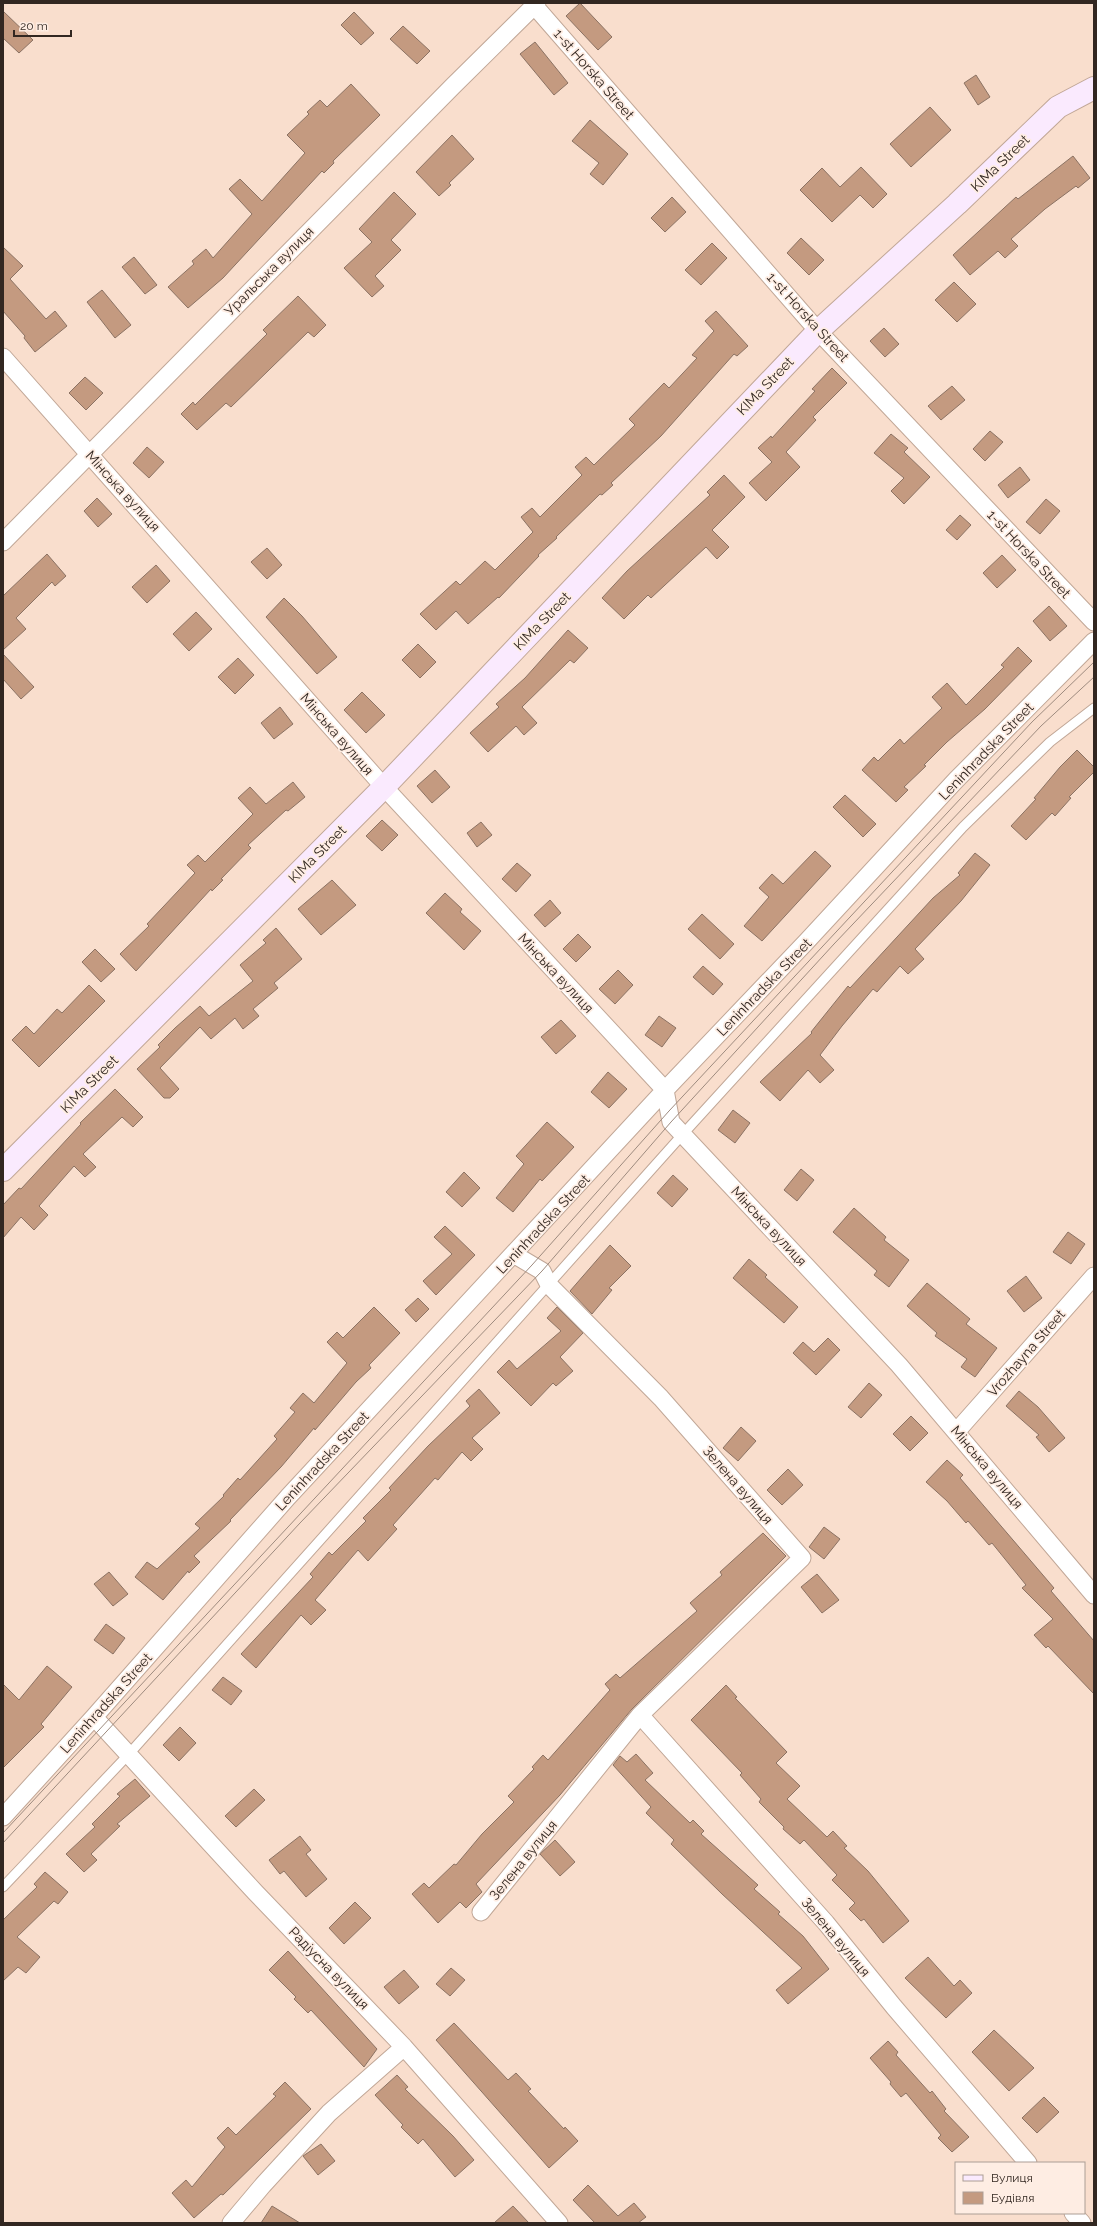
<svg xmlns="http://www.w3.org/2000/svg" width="1097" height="2226" font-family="Raleway,sans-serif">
<rect width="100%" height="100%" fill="#f9decd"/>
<!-- building -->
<path fill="#c49a80" stroke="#8b7263" d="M580 3 612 37 598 50 566 16Z
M3 11 33 40 19 53 3 38Z
M354 12 374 33 361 45 341 25Z
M403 26 430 51 417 64 390 39Z
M535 42 568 83 554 95 520 54Z
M976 75 990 97 978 105 964 83Z
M351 84 380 115 333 161 334 163 324 173 322 171 223 278 188 308 168 287 194 264 192 261 206 249 213 258 252 214 229 189 240 179 262 201 305 153 287 135 309 114 307 112 320 100 327 107Z
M930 107 951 130 911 167 890 144Z
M590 120 628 154 603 185 590 174 599 163 572 141Z
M452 135 474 159 449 183 451 185 439 196 416 172Z
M1073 156 1090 178 1078 188 1076 186 1045 209 1011 239 1018 246 1005 258 998 251 970 275 953 255 1016 197 1018 199Z
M861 167 887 194 873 208 860 195 832 222 800 190 822 168 840 187Z
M394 192 416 214 391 240 401 250 375 276 384 286 372 297 344 268 372 242 359 229Z
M672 197 686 212 665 232 651 218Z
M801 238 824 260 809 275 787 253Z
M712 243 727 258 701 285 685 270Z
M3 247 23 266 10 279 46 319 55 311 67 326 35 352 24 338 25 336 3 311Z
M134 257 157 285 145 294 122 267Z
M954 282 976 304 957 322 935 300Z
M102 290 131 325 115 338 87 302Z
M298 296 326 325 314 337 308 332 231 407 226 403 197 430 181 414 193 402 195 405 267 334 263 330Z
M716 311 748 346 737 356 734 354 661 436 611 483 613 485 602 495 600 494 556 537 557 538 538 555 539 556 499 598 498 597 468 624 456 611 436 630 420 614 456 581 460 585 485 561 495 570 533 532 521 517 532 508 540 517 582 475 575 467 586 457 594 465 635 425 629 419 664 383 669 388 697 358 692 355 714 331 705 321Z
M884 328 899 344 885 357 870 341Z
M832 368 847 383 813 417 816 420 786 452 800 467 766 501 749 483 772 462 758 448 771 436 772 438 815 391 812 389Z
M85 377 103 393 86 410 69 393Z
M952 386 965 400 941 420 928 406Z
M990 431 1003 442 985 461 973 449Z
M891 434 908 448 904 452 930 477 904 504 891 491 904 478 874 453Z
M147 447 164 462 149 478 133 463Z
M1020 467 1030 480 1008 498 998 485Z
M724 475 745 497 712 530 729 547 717 559 706 547 651 598 648 595 624 619 602 598 627 571 710 495 707 492Z
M97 498 112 514 98 527 84 511Z
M1046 499 1060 511 1040 534 1026 522Z
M960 515 971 525 957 540 946 530Z
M267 548 282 565 267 579 251 562Z
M47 554 66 576 55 586 52 582 16 618 26 629 3 650V596Z
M1002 555 1016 570 997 588 983 573Z
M156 565 170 581 147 603 132 587Z
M284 598 302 616 337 657 317 674 266 617Z
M1049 606 1067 626 1050 641 1033 621Z
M196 612 212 629 189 651 173 634Z
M568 630 588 648 574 663 570 660 522 707 537 723 524 735 516 726 488 752 470 733 499 707 496 704 525 678Z
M418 644 436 662 420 678 402 660Z
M1018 647 1032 661 985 709 947 742 924 765 926 766 904 787 908 790 896 802 862 770 874 757 878 761 900 739 904 744 942 708 932 697 947 683 966 705 1004 667 1001 665Z
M3 654 34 687 21 699 3 679Z
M238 658 254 675 235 694 218 677Z
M362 692 385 715 366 733 344 710Z
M280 707 293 724 274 739 261 723Z
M1077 750 1094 767V772L1069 797 1071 798 1055 816 1052 813 1026 840 1011 826 1036 799 1034 798 1060 767Z
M435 770 450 787 432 803 417 786Z
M293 782 305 797 288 811 286 810 248 845 251 848 221 879 223 880 212 891 211 889 136 971 120 954 149 926 147 924 195 873 187 865 198 855 205 862 253 814 238 798 250 787 266 804Z
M845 795 876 824 863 837 833 807Z
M382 820 398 835 382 851 366 836Z
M481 822 492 835 477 847 467 833Z
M815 851 831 866 762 941 744 926 769 897 759 888 772 874 783 884Z
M975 853 990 865 961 901 915 949 924 959 908 974 900 966 877 992 873 989 842 1026 820 1055 834 1070 820 1083 808 1070 780 1101 760 1082 812 1033 811 1032 848 986 850 988 933 898 960 875 958 873Z
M517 863 531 875 516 892 502 879Z
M332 880 356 905 321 935 298 909Z
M445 893 462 909 460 912 481 931 464 950 426 913Z
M550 900 561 913 545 927 534 915Z
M702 914 734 944 720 959 688 929Z
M276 928 302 959 274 983 278 988 253 1009 259 1016 243 1029 235 1018 211 1039 200 1027 160 1068 179 1089 170 1098H164L137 1069 160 1047 158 1045 175 1028 200 1006 209 1016 253 981 240 965 266 943 263 940Z
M578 934 591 947 576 962 563 949Z
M95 949 115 969 101 982 82 962Z
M703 966 723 984 713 995 693 977Z
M618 970 633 985 615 1004 599 989Z
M89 985 105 1001 39 1067 12 1040 26 1026 34 1034 57 1009 62 1013Z
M659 1016 676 1028 662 1047 645 1035Z
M561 1020 576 1036 556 1054 541 1037Z
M608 1072 627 1089 609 1108 591 1092Z
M115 1089 143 1117 133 1127 122 1117 83 1154 96 1167 85 1177 74 1166 39 1206 48 1215 34 1230 21 1217 3 1238V1205L19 1188 21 1189 81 1124 80 1123Z
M733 1110 750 1123 735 1143 718 1130Z
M547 1122 574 1147 542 1181 540 1179 513 1212 496 1198 524 1164 516 1156Z
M801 1169 814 1180 797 1201 784 1190Z
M464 1172 480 1188 462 1207 446 1192Z
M673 1175 688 1189 672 1207 657 1193Z
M854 1208 886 1237 884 1240 909 1260 889 1287 874 1275 877 1271 833 1232Z
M445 1226 475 1255 436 1295 423 1281 452 1254 434 1237Z
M1068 1232 1085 1244 1071 1264 1053 1252Z
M610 1245 631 1266 609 1288 612 1290 592 1314 570 1291Z
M749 1259 767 1275 765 1277 798 1307 784 1323 733 1278Z
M1026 1276 1042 1298 1024 1312 1007 1291Z
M927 1283 970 1319 966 1324 997 1348 975 1377 961 1367 967 1359 935 1336 937 1333 907 1306Z
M418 1298 429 1309 416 1322 405 1310Z
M374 1307 400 1333 369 1365 371 1368 356 1382 315 1430 314 1428 281 1467 230 1520 231 1521 194 1556 200 1562 189 1573 188 1571 163 1600 135 1577 147 1562 157 1569 200 1528 195 1524 224 1496 223 1495 238 1478 240 1480 277 1439 274 1436 295 1412 290 1408 303 1393 314 1403 347 1363 327 1342 337 1332 343 1338Z
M557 1307 583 1333 560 1357 573 1371 556 1386 553 1383 531 1406 497 1372 509 1360 517 1369 561 1331 547 1318Z
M828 1338 840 1350 816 1375 793 1353 803 1342 814 1352Z
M869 1383 882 1395 861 1418 848 1407Z
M479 1389 500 1413 472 1438 483 1449 471 1461 462 1452 438 1480 435 1478 393 1525 397 1529 368 1561 358 1550 315 1600 326 1610 311 1625 301 1615 256 1668 241 1654 313 1577 310 1574 329 1552 332 1555 366 1521 363 1518 391 1490 389 1488 428 1446 470 1406 466 1401Z
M1019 1391 1038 1407 1065 1438 1049 1452 1036 1437 1039 1435 1006 1406Z
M911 1416 928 1433 910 1451 893 1434Z
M741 1427 756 1441 738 1461 723 1448Z
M947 1460 963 1475 960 1478 1054 1588 1051 1591 1094 1641V1694L1048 1646 1046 1648 1034 1635 1053 1619 1022 1588 1026 1585 992 1543 989 1545 968 1521 966 1523 947 1501 926 1482Z
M788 1469 803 1485 782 1505 767 1490Z
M824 1527 840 1539 824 1559 809 1547Z
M763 1533 786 1556 632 1709 560 1795 476 1884 482 1892 466 1908 460 1902 438 1923 412 1894 424 1883 429 1888 454 1864 456 1865 482 1834 514 1802 508 1796 534 1769 532 1767 543 1755 548 1760 610 1690 605 1684 616 1674 620 1678 697 1611 690 1603 722 1575 720 1572Z
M109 1572 128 1594 113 1606 94 1584Z
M817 1574 839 1600 822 1613 801 1587Z
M106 1624 125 1638 113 1654 94 1640Z
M47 1666 72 1687 41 1724 44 1727 3 1768V1684L19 1700Z
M223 1677 242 1691 231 1705 212 1690Z
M726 1685 737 1697 735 1698 787 1752 776 1763 800 1786 787 1799 827 1837 833 1831 847 1846 844 1848 868 1871 909 1921 883 1943 864 1919 861 1921 849 1909 855 1903 832 1880 837 1875 804 1840 800 1844 783 1829 784 1827 759 1802 761 1799 740 1775 742 1773 691 1720Z
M180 1727 196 1743 179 1761 163 1745Z
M636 1754 653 1773 645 1780 690 1823 693 1820 704 1831 701 1834 758 1885 754 1889 780 1912 778 1914 803 1936 829 1969 788 2004 776 1990 802 1968 722 1894 671 1844 674 1840 646 1813 651 1807 613 1765 620 1756 627 1762Z
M135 1779 150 1796 117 1824 120 1826 91 1854 97 1860 84 1872 66 1854 95 1827 92 1824 120 1796 117 1794Z
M254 1789 265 1800 236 1827 225 1816Z
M300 1836 311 1850 306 1854 327 1879 306 1897 284 1871 280 1874 269 1860Z
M555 1840 575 1862 560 1876 540 1854Z
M45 1872 68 1892 58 1904 54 1901 17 1937 40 1957 26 1973 18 1967 3 1981V1920L37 1887 34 1884Z
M355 1902 371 1918 344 1944 329 1928Z
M288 1951 377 2049 364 2067 311 2010 308 2013 294 1999 296 1997 269 1970Z
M928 1957 954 1986 960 1980 972 1993 946 2018 905 1978Z
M451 1968 465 1980 450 1996 436 1984Z
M404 1970 419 1987 399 2004 384 1987Z
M454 2023 508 2080 516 2073 531 2089 528 2091 564 2129 565 2127 578 2141 549 2168 436 2040Z
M994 2030 1034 2068 1009 2091 972 2052Z
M888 2041 898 2052 896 2055 930 2093 932 2091 946 2109 944 2111 969 2137 952 2152 938 2138 941 2135 906 2093 901 2097 890 2084 891 2082 870 2058Z
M397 2075 408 2087 405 2089 453 2136 474 2160 455 2177 423 2139 418 2144 401 2127 403 2125 375 2095Z
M285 2082 311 2109 223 2195 221 2194 194 2218 172 2193 186 2180 192 2187 225 2147 217 2138 228 2127 236 2135 276 2096 273 2094Z
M1044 2097 1059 2112 1037 2133 1022 2118Z
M321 2144 335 2161 318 2175 303 2156Z
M588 2185 618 2216 634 2203 646 2217 638 2223H595L573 2200Z
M272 2206 300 2223H261Z
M513 2206 529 2223H494Z"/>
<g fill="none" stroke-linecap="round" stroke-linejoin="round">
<!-- lane casing -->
<g stroke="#c1a797" stroke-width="11">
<path id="lane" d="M3 1887 129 1754 683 1134 963 827 1050 742 1094 708"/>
</g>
<!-- street casing -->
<g stroke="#c1a797" stroke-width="19">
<path id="street" d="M532 3 818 331 1094 622
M3 357 384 787 665 1090 671 1122 899 1365 1094 1595
M3 542 453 86 537 3
M515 1255 542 1271 549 1285 661 1398 802 1558 640 1715 826 1923 894 2007 1028 2163
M957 1431 1094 1276
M94 1717 255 1892 404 2047 559 2223
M3 1817 94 1717 288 1497 665 1090 807 941 956 780 1094 641
M481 1912 640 1715
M1073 2213 1082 2223
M231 2223 263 2185 329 2113 404 2047"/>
</g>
<!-- secondary casing -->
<g stroke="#c1a797" stroke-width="24">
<path id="secondary" d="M3 1170 384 787 818 331 957 204 1058 107 1094 88"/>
</g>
<!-- lane -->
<use href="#lane" stroke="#fff" stroke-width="9"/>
<!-- street -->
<use href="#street" stroke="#fff" stroke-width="17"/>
<!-- secondary -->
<use href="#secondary" stroke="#faeafe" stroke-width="22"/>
<!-- tram -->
<path stroke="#9e8b7f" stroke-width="1" d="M3 1833 532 1265 669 1111 1032 722 1094 662
M3 1843 300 1523 542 1271 671 1122 834 944 1041 726 1094 677"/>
</g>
<g text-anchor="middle" stroke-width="3.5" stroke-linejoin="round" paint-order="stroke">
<!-- street labels -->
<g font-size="14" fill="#322721" stroke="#feede3">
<text transform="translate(594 74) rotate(49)" y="5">1-st Horska Street</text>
<text transform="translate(1000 163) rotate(-44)" y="5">KIMa Street</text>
<text transform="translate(269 271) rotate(-45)" y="5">Уральська вулиця</text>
<text transform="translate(808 317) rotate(48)" y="5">1-st Horska Street</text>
<text transform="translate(765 386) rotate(-46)" y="5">KIMa Street</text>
<text transform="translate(123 491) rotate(48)" y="5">Мінська вулиця</text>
<text transform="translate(1029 554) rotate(47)" y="5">1-st Horska Street</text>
<text transform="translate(542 621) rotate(-46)" y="5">KIMa Street</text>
<text transform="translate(337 734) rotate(49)" y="5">Мінська вулиця</text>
<text transform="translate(986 751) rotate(-46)" y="5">Leninhradska Street</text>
<text transform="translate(317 854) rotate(-45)" y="5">KIMa Street</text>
<text transform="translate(556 973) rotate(47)" y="5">Мінська вулиця</text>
<text transform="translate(764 987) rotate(-46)" y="5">Leninhradska Street</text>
<text transform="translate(89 1084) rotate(-45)" y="5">KIMa Street</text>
<text transform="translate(543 1224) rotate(-47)" y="5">Leninhradska Street</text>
<text transform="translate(769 1226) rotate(47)" y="5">Мінська вулиця</text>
<text transform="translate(1026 1353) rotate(-49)" y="5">Vrozhayna Street</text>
<text transform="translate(322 1461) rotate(-47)" y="5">Leninhradska Street</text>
<text transform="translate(987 1467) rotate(50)" y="5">Мінська вулиця</text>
<text transform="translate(738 1485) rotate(49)" y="5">Зелена вулиця</text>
<text transform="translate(106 1703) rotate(-48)" y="5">Leninhradska Street</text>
<text transform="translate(523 1860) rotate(-51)" y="5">Зелена вулиця</text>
<text transform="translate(836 1937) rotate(50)" y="5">Зелена вулиця</text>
<text transform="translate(329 1968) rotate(46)" y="5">Радіусна вулиця</text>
</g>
</g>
<!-- border -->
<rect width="1097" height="2226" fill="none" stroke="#322721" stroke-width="8"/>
<!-- legend -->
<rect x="955" y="2162" width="130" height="52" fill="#feede3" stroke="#ac9e95"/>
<rect x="963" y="2175" width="20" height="6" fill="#faeafe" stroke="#ac9e95"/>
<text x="991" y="2182" font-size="12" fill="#322721">Вулиця</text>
<rect x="963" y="2192" width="20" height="12" fill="#c49a80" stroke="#ac9e95"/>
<text x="991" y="2202" font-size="12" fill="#322721">Будівля</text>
<!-- scale -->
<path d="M14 30v6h57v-6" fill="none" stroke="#322721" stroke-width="2"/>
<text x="20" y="30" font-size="12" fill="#322721" stroke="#feede3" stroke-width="3" paint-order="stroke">20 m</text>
</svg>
